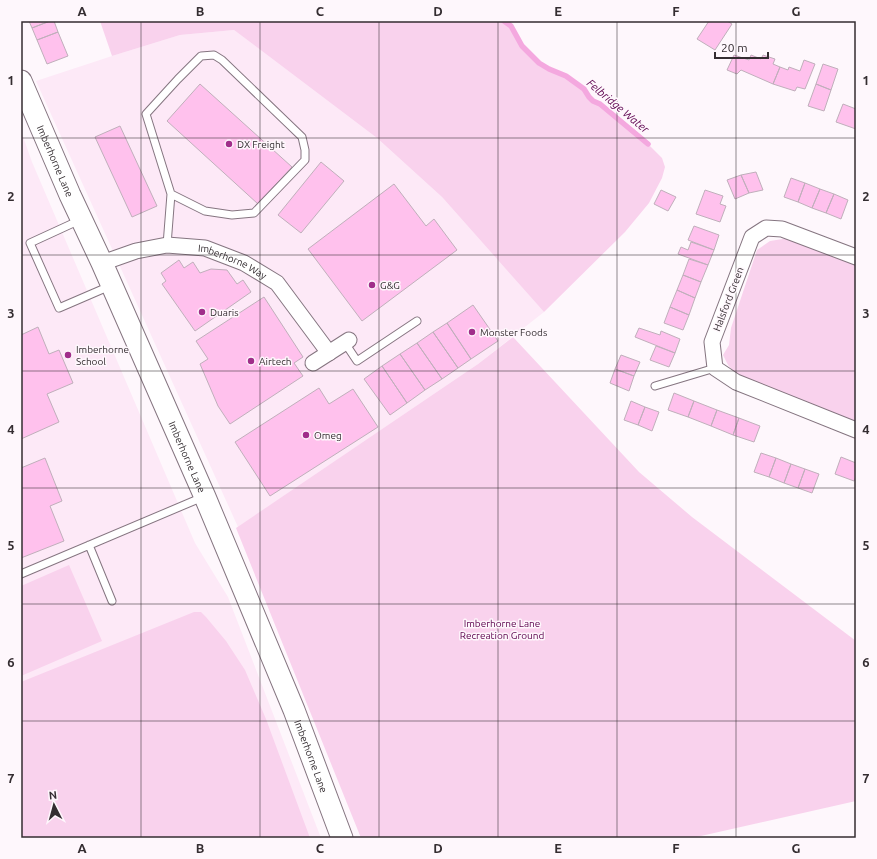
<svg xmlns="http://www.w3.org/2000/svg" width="877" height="859" font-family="Ubuntu,sans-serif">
<rect width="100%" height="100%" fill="#fef7fc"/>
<!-- built -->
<path fill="#fde9f7" d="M234 30 377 138 442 197 544 312 478 364 238 527 36 81 112 56 180 35Z
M21 131 32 162 195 543 228 597 321 838H21Z"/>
<!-- green -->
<path fill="#f9d2ed" d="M100 21H504L511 26 522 46 539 63 549 69 566 76 584 89 589 97 593 101 600 104 648 144 662 158 665 167 662 178 649 203 625 232 544 312 442 197 377 138 234 30 180 35 112 56Z
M789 238 856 265V422L736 374 728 365 723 355 729 345 731 328 757 250 770 241Z
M513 337 639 472 692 517 856 641V801L692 838H361L236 528 478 364Z
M69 565 102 641 21 676V586Z
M194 612H201L206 617 226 641 245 670 266 719 310 838H21V682Z"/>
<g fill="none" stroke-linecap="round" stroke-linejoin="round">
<!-- stream -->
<path stroke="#f4a8df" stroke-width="5.5" d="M504 21 511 26 522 46 539 63 549 69 566 76 584 89 589 97 593 101 600 104 648 144"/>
</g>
<!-- building -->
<path fill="#ffc1ed" stroke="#c0afbb" d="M29 21H50L32 28Z
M50 21H54L58 32 37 40 32 28Z
M709 21H727L732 24 715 50 697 39Z
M58 32 68 56 47 64 37 40Z
M734 55 749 60 751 55 761 59 763 55 775 59 773 64 780 67 773 84 741 70 737 74 727 70Z
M804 60 815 64 805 89 797 87 795 91 773 84 780 67 788 70 789 67 800 71Z
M823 64 838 69 831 90 816 84Z
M200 84 292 167 258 204 167 121Z
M816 84 831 90 824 111 808 106Z
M843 104 856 109V129L836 122Z
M120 126 157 206 132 217 95 137Z
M321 162 344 181 301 233 278 215Z
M756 172 763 190 749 193 741 175Z
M741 175 749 193 735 199 727 180Z
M791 178 805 183 798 202 784 197Z
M805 183 820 189 812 208 798 202Z
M394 184 426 226 434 219 457 250 362 321 308 249Z
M820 189 834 194 826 213 812 208Z
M661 190 676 197 668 211 654 204Z
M705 190 723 196 720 204 726 206 720 222 696 214Z
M834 194 848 200 841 219 826 213Z
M694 226 719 235 714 250 688 240Z
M691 242 714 250 708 265 678 254 681 247 688 250Z
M689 259 708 265 701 282 683 275Z
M179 260 184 268 193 262 200 273 211 269 227 270 237 284 243 280 251 292 195 331 162 284 166 281 161 273Z
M683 275 701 282 695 298 677 290Z
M677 290 695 298 689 315 670 307Z
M264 297 303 357 294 363 303 376 230 424 218 406 200 364 208 359 196 341Z
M473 305 498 341 471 359 447 323Z
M670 307 689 315 683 330 664 323Z
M447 323 471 359 458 368 433 332Z
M38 327 49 354 59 350 73 383 47 394 59 422 21 439V335Z
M639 328 660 335 661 331 680 339 675 353 635 337Z
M433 332 458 368 442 379 417 343Z
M417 343 442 379 425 390 400 354Z
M656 346 675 353 669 367 650 360Z
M400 354 425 390 407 403 382 366Z
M621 355 640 362 634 376 615 369Z
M382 366 407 403 390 415 364 379Z
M615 369 634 376 629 391 610 383Z
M319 388 329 404 353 389 378 427 270 496 235 442Z
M674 393 694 401 688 417 668 410Z
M631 401 645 407 638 425 624 420Z
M694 401 717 410 711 426 688 417Z
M645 407 659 412 652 431 638 425Z
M717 410 739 418 733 435 711 426Z
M739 418 760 426 754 442 733 435Z
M761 453 776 458 769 477 754 472Z
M841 457 856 463V477L854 481 835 474Z
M45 458 62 501 50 506 64 541 21 558V513H22L21 511V468Z
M776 458 791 464 784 483 769 477Z
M791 464 805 469 798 488 784 483Z
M805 469 819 474 812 493 798 488Z"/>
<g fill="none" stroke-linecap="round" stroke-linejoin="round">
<!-- lane casing -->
<g stroke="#857580" stroke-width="9">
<path id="lane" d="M80 220 30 243 59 308 110 286
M167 245 171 194 146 114 178 79 201 56 214 55 222 60 302 137 305 150V160L254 213 232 215 205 211 171 194
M345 343 357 361 417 321
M655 386 715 368
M89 545 112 601
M21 574 203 497"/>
</g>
<!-- street casing -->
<g stroke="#857580" stroke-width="17">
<g id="street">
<path d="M856 257 782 229 766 228 752 237 712 342 715 368 736 382 856 430"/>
<path id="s1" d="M102 263 136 251 167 245 205 248 244 263 277 283 329 353"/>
<path d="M313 363 349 340"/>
</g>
</g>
<!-- secondary casing -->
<g stroke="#857580" stroke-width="23">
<g id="secondary">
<path id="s2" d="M21 81 70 195 102 263 205 497 294 710 342 838"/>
</g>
</g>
<!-- lane -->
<use href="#lane" stroke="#fff" stroke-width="7"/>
<!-- street -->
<use href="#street" stroke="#fff" stroke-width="15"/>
<!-- secondary -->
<use href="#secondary" stroke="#fff" stroke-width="21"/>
</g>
<!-- grid -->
<path fill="none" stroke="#342d31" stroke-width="1" stroke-opacity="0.55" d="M141 21V838M260 21V838M379 21V838M498 21V838M617 21V838M736 21V838M21 138H856M21 255H856M21 371H856M21 488H856M21 604H856M21 721H856"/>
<!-- markers -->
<g fill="#a02e8a" stroke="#fef7fc" stroke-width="1.5">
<circle cx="229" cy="144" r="4"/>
<circle cx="372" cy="285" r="4"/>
<circle cx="202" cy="312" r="4"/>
<circle cx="472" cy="332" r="4"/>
<circle cx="68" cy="355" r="4"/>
<circle cx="251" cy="361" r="4"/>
<circle cx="306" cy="435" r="4"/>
</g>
<g text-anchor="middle" stroke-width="3" stroke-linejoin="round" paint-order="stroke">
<!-- poi labels -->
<g font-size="10" fill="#342d31" stroke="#fef7fc" text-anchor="start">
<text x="237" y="148">DX Freight</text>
<text x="380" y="289">G&amp;G</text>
<text x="210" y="316">Duaris</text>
<text x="480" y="336">Monster Foods</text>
<text x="76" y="353">Imberhorne<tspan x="76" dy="12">School</tspan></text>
<text x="259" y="365">Airtech</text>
<text x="314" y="439">Omeg</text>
</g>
<!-- street labels -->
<g font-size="10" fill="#342d31" stroke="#fef7fc">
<text dy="4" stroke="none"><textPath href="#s2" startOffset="87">Imberhorne Lane</textPath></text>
<text dy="4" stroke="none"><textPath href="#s1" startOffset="136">Imberhorne Way</textPath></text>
<text transform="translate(728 299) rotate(-69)" y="4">Halsford Green</text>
<text dy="4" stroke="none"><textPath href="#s2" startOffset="411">Imberhorne Lane</textPath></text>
<text dy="4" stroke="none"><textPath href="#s2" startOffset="735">Imberhorne Lane</textPath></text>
</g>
<!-- park labels -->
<g font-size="10" fill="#5b004c" stroke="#fef7fc">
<text x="502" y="627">Imberhorne Lane<tspan x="502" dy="12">Recreation Ground</tspan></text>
</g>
<!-- water labels -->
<g font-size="11" font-style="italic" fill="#5c004e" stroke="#fef7fc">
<text transform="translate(618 106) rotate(40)" y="4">Felbridge Water</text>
</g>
</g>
<!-- border -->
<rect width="877" height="859" fill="none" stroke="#fef7fc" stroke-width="44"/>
<!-- north arrow -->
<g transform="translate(54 805) rotate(354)" stroke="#fef7fc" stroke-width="3" paint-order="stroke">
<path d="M0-3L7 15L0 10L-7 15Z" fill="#342d31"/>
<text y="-6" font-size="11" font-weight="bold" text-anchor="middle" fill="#342d31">N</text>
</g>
<!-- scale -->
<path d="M715 52v6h53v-6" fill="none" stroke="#342d31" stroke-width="2"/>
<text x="721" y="52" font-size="12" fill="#342d31" stroke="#fef7fc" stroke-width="3" paint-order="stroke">20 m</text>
<rect x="22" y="22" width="833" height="815" fill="none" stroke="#342d31" stroke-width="1.5"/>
<g font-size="13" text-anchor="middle" font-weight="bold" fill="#342d31">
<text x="82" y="16">A</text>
<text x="200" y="16">B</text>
<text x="320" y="16">C</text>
<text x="438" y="16">D</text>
<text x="558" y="16">E</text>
<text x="676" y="16">F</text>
<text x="796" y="16">G</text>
<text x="11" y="85">1</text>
<text x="866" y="85">1</text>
<text x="11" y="201">2</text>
<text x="866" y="201">2</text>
<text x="11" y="318">3</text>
<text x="866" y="318">3</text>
<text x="11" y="434">4</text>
<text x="866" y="434">4</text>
<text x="11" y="550">5</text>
<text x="866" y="550">5</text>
<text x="11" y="667">6</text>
<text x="866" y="667">6</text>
<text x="11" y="783">7</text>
<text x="866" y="783">7</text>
<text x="82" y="853">A</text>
<text x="200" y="853">B</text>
<text x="320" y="853">C</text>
<text x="438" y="853">D</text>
<text x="558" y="853">E</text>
<text x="676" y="853">F</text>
<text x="796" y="853">G</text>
</g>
</svg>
